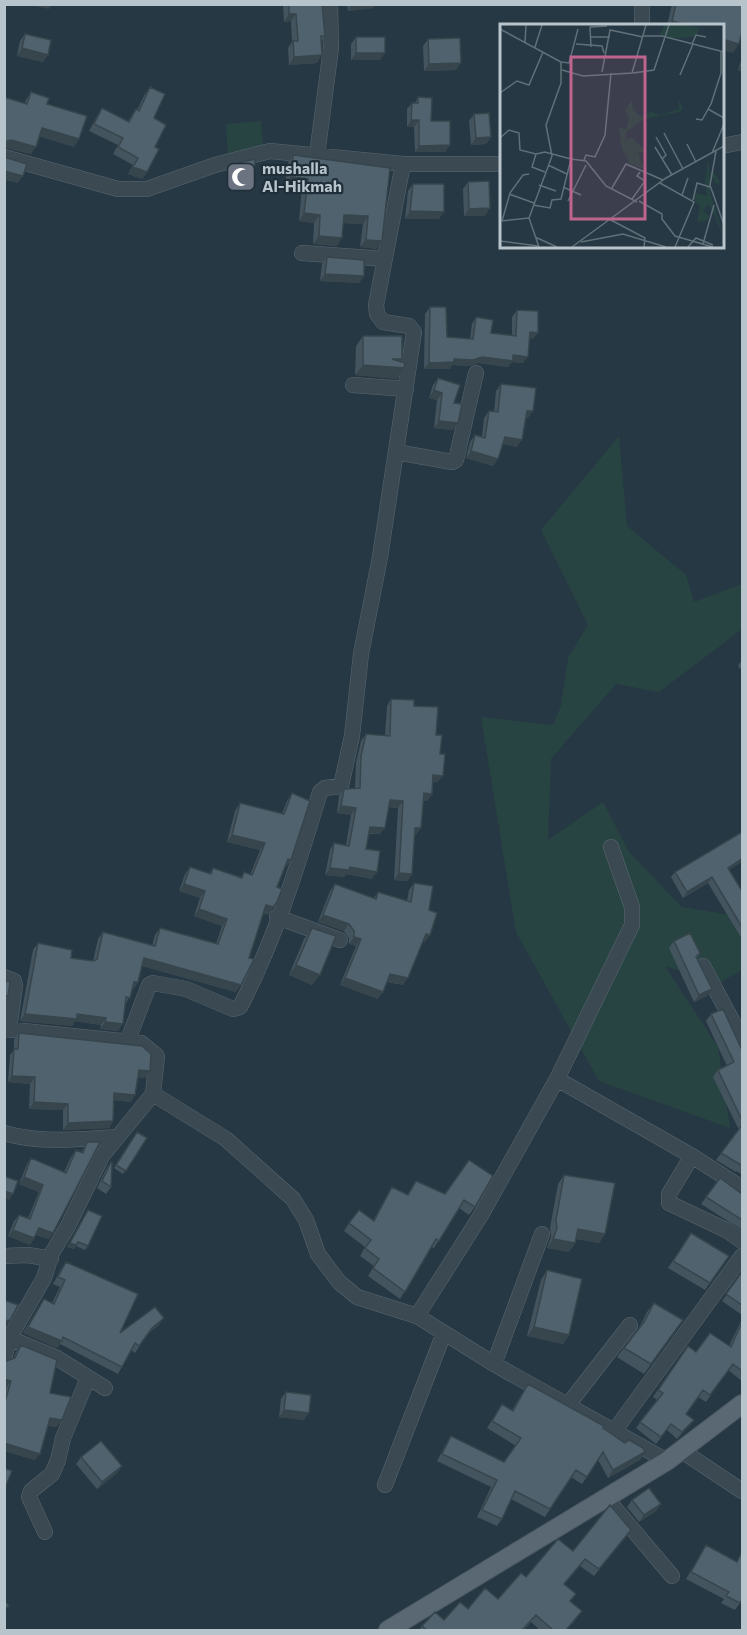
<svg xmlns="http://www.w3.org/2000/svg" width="747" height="1635" font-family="Commissioner,sans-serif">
<rect width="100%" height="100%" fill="#263843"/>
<!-- green -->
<path fill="#284442" d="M261 121 263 148 228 157 226 124Z
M619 436 627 526 686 575 694 602 742 584V629L659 692 616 684 551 759 548 840 603 802 629 852 682 907 730 915 742 930V970L719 983 665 966 718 1047 730 1128 599 1081 516 932 481 717 553 725 561 706 568 658 588 625 541 530Z"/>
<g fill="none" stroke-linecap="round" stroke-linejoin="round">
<!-- minor casing -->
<g stroke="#596770" stroke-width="16">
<path id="minor" d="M642 26V4
M722 146 742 142
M317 155 331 48 330 4
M4 157 118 189H147L215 165 270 151 403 164H501
M302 253 385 259
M353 385 406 389
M396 452 452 462 456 460 476 373
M277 917 340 940
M703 966 742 1039
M4 977 14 981 15 986 9 1029
M4 1029 141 1043 157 1056 153 1094 102 1156 68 1226 52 1253 44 1278 10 1337 4 1358
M128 1040 149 985 153 983 186 989 233 1009 240 1007C275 940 298 865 320 792L325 788 341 786 352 736 361 654 380 557 414 332 409 326 383 322 377 314 376 305 403 164
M557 1079 632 925V907L611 847
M153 1094 226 1139 293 1199 306 1220 318 1254 339 1282 357 1297 417 1316 494 1364 667 1461
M4 1133C42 1144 79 1139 117 1137
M692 1156 669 1194V1203L726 1230 742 1241
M4 1256 28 1255 51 1259
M417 1316 481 1215 557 1079 692 1156 742 1188
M4 1336 57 1358 105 1388
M494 1364 542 1234
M567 1406 630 1325
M615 1430 742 1256
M682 1451 742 1491
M385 1485 444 1333
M606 1498 672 1576
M45 1532 29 1497 31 1491 52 1474 58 1460 63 1438 88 1378"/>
</g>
<!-- major casing -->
<g stroke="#47555f" stroke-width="20">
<path id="major" d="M388 1630 667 1461 742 1404"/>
</g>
<!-- minor -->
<use href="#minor" stroke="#3b4953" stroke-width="15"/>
<!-- major -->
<use href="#major" stroke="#596873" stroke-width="18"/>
</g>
<!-- wall -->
<path fill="#44545f" d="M322 4 325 36 321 42 317 63 289 65 288 48 292 42 291 21 284 22 283 5Z
M347 4H376L373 8 348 11Z
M672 4H742L733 53 722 26H667Z
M25 34 43 62 17 56 20 41Z
M356 37 380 60H351V44Z
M428 39 456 70 424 71 423 46Z
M742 58V72L738 70Z
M150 87 154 118 155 147 147 172 142 179 128 174 133 165 113 154 118 145 89 131 97 116 102 108 128 121 136 109 137 110 145 94Z
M31 92 47 104 74 147 39 136 31 154 6 148 26 100Z
M418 97 431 121 450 145 445 152H415L414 127H407V109L412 103H415Z
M474 114 491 137 486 144 471 145 469 121Z
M293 155 390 168 377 249 360 247 363 224 343 223 337 246 313 244 314 223 299 221 302 187 285 185 288 163Z
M239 163 254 183 249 190 233 189 234 170Z
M468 182 485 216H464L463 189Z
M413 184 439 219H405L408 191Z
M327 257 364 276 359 283 320 281 322 264Z
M430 307 447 337 470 339 472 324 476 317 491 333 512 335V317L517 310 533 339H530L523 363 512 362 508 367 478 363 469 366 452 365 450 369H424L425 314Z
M363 336 402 359 400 362 404 368 397 379 355 375 356 346Z
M438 378 454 403 458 423 453 430 434 428 437 400 429 398 433 385Z
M501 384 528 418H526L517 447 503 444 498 459 493 466 466 458 470 442 475 435 482 436 484 418 489 411 494 412 496 391Z
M742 660V671L738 666Z
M391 699 414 706 436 735 438 782H433L432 794 427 801 423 800 416 835H414L408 881 394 880 398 808 388 807 380 834H369L366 849 372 879 346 874 344 877 325 875 330 850 334 843 346 845 351 815 337 813 339 796 344 789H355L356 763 361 741 366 734 385 736 387 706Z
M292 793 286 867H285L277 887V902L268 915 263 913 236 992 142 966 138 982 133 990 132 989 126 1004 118 1031 100 1029 101 1025 75 1021 72 1026 20 1021 33 950 38 943 71 958 93 961 98 939 103 932 152 946 155 935 160 928 216 944 222 926 194 916 200 898 179 891 185 874 190 867 209 874 213 868 241 877 244 872 250 875 260 850 227 842 235 811 240 803 282 814 287 801Z
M729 870 742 891V939L708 883 683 898 671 877 675 872Z
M414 883 425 942 423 941 403 985 387 982 378 999 340 985 356 946 349 944V938L344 931 318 922 330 891 335 884 374 898 378 892 407 901 409 890Z
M312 928V985L289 975 304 939Z
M674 941 700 953 697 958 707 996 694 1002 669 948Z
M711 1014 742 1050V1175L737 1171 736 1172 716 1160 739 1130 713 1077 718 1070 727 1066 706 1021Z
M19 1033 150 1071 145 1078 138 1077 131 1102 114 1100 113 1121 109 1128 63 1130V1110L29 1109 30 1084 8 1082 10 1055 14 1050V1040Z
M137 1132 147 1138 123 1174 114 1168Z
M87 1142 53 1233 49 1239 36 1235 30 1245 8 1236 14 1221 19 1215 28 1218 39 1192 19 1184 27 1164 31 1158 64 1172 71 1157 76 1150 81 1153Z
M469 1160 475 1207 469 1215 459 1208 434 1248 431 1247 400 1299 368 1276 374 1266 360 1256 365 1247 344 1231 349 1223 373 1221 387 1195 392 1187 407 1195 416 1181 445 1194Z
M111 1162V1187L106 1194 97 1188 106 1169Z
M564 1175 605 1234 599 1243 576 1239 575 1243 569 1252 547 1248 551 1237 550 1228 558 1184Z
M720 1178 742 1194V1230L701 1204Z
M88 1210V1246L85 1250 76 1246 74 1249 67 1247Z
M691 1233 729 1256 705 1290 668 1268Z
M66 1262 120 1333 159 1325 147 1334 135 1353 131 1350 118 1374 60 1344 57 1348 23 1333 44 1299 52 1303 60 1287 53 1284 61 1269Z
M547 1270 569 1335 563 1344 527 1336 541 1280Z
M742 1272V1315L722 1301Z
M654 1303 683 1320 644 1374 617 1357 639 1328 647 1312Z
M742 1319V1381L728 1370 706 1402 698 1397 686 1414 694 1420 689 1426 677 1439 667 1430 656 1444 636 1428 657 1400 653 1397 688 1346 696 1352 729 1346Z
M21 1345 50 1393 57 1427 48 1426 35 1460 4 1451V1393L6 1388 7 1361 13 1359 16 1352Z
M528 1384 603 1428 625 1443 645 1452 640 1460 608 1478 598 1460 582 1484 571 1477 545 1517 511 1499 502 1519 497 1526 477 1517 491 1487 437 1461 446 1444 451 1436 504 1462 516 1446 487 1428 502 1404 512 1410Z
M286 1392 304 1420 279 1417 281 1399Z
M81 1457 122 1466 117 1473 97 1489 76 1464Z
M632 1500 661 1504 656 1511 639 1522 627 1507Z
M626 1537 594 1576 580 1566 564 1584 577 1618 567 1630H540L531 1622 524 1630H419L422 1626 444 1620 468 1609 498 1599 526 1577 573 1551Z
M706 1545 736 1562 741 1554 740 1603 735 1610 721 1603 724 1599 686 1579Z"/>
<!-- shaded-wall -->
<path fill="#37454d" d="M24 4H52L49 9Z
M352 4H376L373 8 348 11Z
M289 14H296L291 21 284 22Z
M672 21 687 25V26H669Z
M722 39 739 44 733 53 722 50Z
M22 48 48 55 43 62 17 56Z
M356 53H385L380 60H351Z
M322 55 317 63 289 65 294 57Z
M461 63 456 70 424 71 429 64Z
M742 64V72L738 70Z
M411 120H419L414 127H407Z
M42 128 79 139 74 147 37 135Z
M491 137 486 144 471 145 476 138Z
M11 140 36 147 31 154 6 148H4V142Z
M450 145 445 152H415L419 146Z
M133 167 147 172 142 179 128 174Z
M4 171 23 176 18 183 4 180Z
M291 177 308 179 302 187 285 185Z
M238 182 254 183 249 190 233 189Z
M490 208 485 216H464L469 209Z
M410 211 444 212 439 219H405Z
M304 213 320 215 314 223 299 221Z
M344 215 368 216 363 224 338 223Z
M319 236 342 238 337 246 313 244Z
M366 240 382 241 377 249 360 247Z
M325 274 364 276 359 283 320 281Z
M530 332 538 333 533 339H526Z
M513 355 528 357 523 363 512 362 508 367 478 363 469 366 452 365 450 369H424L429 363 454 359Z
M392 359H402L396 367 404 368 397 379 355 375 363 365Z
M434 390 442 393 437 400 429 398Z
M527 411H533L528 418H522Z
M439 421 458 423 453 430 434 428Z
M505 437 522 440 517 447 500 444Z
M471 451 498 459 493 466 466 458Z
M433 775 443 776 438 782H428Z
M424 793 432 794 427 801 419 800Z
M390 800 403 801 398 808 385 806Z
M341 806 356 808 351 815 337 813Z
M370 827 385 828 380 834 366 833Z
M415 828H421L416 835H410Z
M232 835 265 843 260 850 227 842Z
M288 859 291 860 286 867 283 866Z
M742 859V862L724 873 728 868Z
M350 867 377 872 372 879 346 874 344 877 325 875 330 868Z
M399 873 412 874 408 881 394 880Z
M712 877 708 883 683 898 687 892Z
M184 884 205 891 200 898 179 891Z
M266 905 273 907 268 915 261 912Z
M199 909 227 919 222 926 194 916Z
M323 915 349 924 344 931 318 922Z
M426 934 430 935 425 942 421 941Z
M354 937 361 939 356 946 349 944Z
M144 958 241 985 236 992 139 965Z
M296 965 320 975 312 985 289 975Z
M390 974 408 978 403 985 385 981Z
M345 978 383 992 378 999 340 985Z
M134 982H138L133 990 129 989Z
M712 989 707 996 694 1002 699 995Z
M25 1014H77L106 1018 101 1025 75 1021 72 1026 20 1021Z
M105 1022 123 1024 118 1031 100 1029Z
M139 1070 150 1071 145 1078 134 1077Z
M12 1076 35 1077 30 1084 8 1082Z
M114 1093 135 1095 131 1102 110 1100Z
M34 1102 68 1104 63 1110 29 1109Z
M113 1121 109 1128 63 1130 68 1123Z
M24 1177 43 1185 39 1192 19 1184Z
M4 1191 13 1194 9 1200 4 1198Z
M39 1228 53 1233 49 1239 34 1234Z
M578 1229 605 1234 599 1243 572 1238Z
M13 1230 34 1238 30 1245 8 1236Z
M553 1239 575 1243 569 1252 547 1248Z
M70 1243 76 1245 74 1249 67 1247Z
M164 1318 159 1325 147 1335 152 1328Z
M10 1320 5 1327 4 1321Z
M28 1327 62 1341 57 1348 23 1333Z
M534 1327 569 1335 563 1344 527 1336Z
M4 1379 11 1381 6 1388 4 1387Z
M284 1410 309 1413 304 1420 279 1417Z
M50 1418 62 1420 57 1427 45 1425Z
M694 1420 689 1426 677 1439 682 1432Z
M4 1443 40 1454 35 1460 4 1451Z
M645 1452 640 1460 608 1478 613 1470Z
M122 1466 117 1473 97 1489 102 1482Z
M661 1504 656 1511 639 1522 644 1515Z"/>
<!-- building -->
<path fill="#4f626e" stroke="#37454d" stroke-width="1.5" d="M289 4H322L325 36H321L322 55 294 57 293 41H298L296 14H289Z
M676 4H742V32L739 44 722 39V26H687V25L672 21Z
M25 34 51 40 48 55 22 48Z
M356 37H385V53H356Z
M460 38 461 63 429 64 428 39Z
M150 87 165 94 154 118 166 125 155 147 159 149 147 172 133 167 138 158 118 147 123 138 94 124 102 108 129 122 136 109 139 111Z
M31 92 49 98 47 104 87 116 79 139 42 128 36 147 11 140 4 142V97L27 104Z
M418 97 432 98 431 121H450V145L419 146V120H411L412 103H418Z
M722 103 725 104 722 119Z
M489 113 491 137 476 138 474 114Z
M293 155 390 168 382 241 366 240 368 216 344 215 342 238 319 236 320 215 304 213 308 179 291 177Z
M4 157 27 164 23 176 4 171Z
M255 159 254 183 238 182 239 163Z
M489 181 490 208 469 209 468 182Z
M413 184H444V212L410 211Z
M327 257 364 260V276L325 274Z
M430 307H446L447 337 473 339 476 317 493 320 491 333 516 336 517 310 538 311V333L530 332 528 357 513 355V361L482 357 473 360 454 359V362L429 363Z
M363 336H402V359H392L405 363 404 368 363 365Z
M438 378 460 385 454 403 462 404 458 423 439 421 442 393 434 390Z
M501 384 536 388 533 411H527L522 440 505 437 498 459 471 451 475 435 485 438 489 411 498 412Z
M391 699 414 700V706L438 707 436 735H442L440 754H445L443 776 433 775 432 794 424 793 421 828H415L412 874 399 873 403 801 390 800 385 828 370 827 366 849 380 851 377 872 350 867 349 870 330 868 334 843 349 846 356 808 341 806 344 789 360 788 361 756 366 734 390 736Z
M292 793 310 801 291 860 288 859 277 887 282 889 277 902 273 907 266 905 249 958 254 959 241 985 144 958 138 982H134L130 998 126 997 123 1024 105 1022 106 1018 77 1014V1019L25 1014 38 943 72 950 71 958 94 961 97 959 103 932 155 946 160 928 218 944 227 919 199 909 205 891 184 884 190 867 211 874 213 868 242 878 244 872 252 875 265 843 232 835 240 803 284 814Z
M742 832V859L728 868 742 891V927L712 877 687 892 675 872Z
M414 883 433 886 429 910 437 913 430 935 426 934 408 978 390 974 383 992 345 978 361 939 354 937V931L349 924 323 915 335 884 376 899 378 892 411 902Z
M312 928 336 936 320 975 296 965Z
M690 933 700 953 696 957 712 989 699 995 674 941Z
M4 981 10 982 8 996 4 995Z
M723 1009 742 1050V1120L718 1070 734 1062 711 1014Z
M19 1033 142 1046 151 1054 150 1071 139 1070 135 1095 114 1093 113 1121 68 1123V1104L34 1102 35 1077 12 1076 14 1049H18Z
M742 1125V1164L741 1165 721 1153Z
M137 1132 147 1138 126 1171 116 1165Z
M87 1142H100L53 1233 39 1228 34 1238 13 1230 19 1215 30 1219 43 1185 24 1177 31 1158 66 1173 76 1150 83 1153Z
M469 1160 493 1176 475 1207 464 1200 439 1241 436 1239 405 1292 373 1268 379 1259 365 1248 371 1240 349 1223 359 1210 374 1221 392 1187 408 1195 416 1181 445 1194Z
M111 1162 112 1163 111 1187 102 1181Z
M564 1175 615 1183 605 1234 578 1229 575 1243 553 1239 557 1228 556 1220Z
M4 1176 18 1181 13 1194 4 1191Z
M720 1178 742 1194V1220L706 1197Z
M88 1210 102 1216 88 1246 78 1242 76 1245 70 1243Z
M691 1233 729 1256 710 1283 673 1261Z
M66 1262 138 1294 120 1333 155 1307 164 1318 152 1328 139 1346 135 1343 122 1367 63 1337 62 1341 28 1327 44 1299 54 1304 65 1280 58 1277Z
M547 1270 582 1279 569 1335 534 1327Z
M742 1272V1305L726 1294Z
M4 1300 18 1305 10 1320 4 1321Z
M654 1303 683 1320 651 1364 624 1348 644 1322Z
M742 1322V1371L733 1364 710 1395 703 1390 686 1414 694 1420 682 1432 671 1424 661 1437 640 1422 663 1393 658 1390 688 1346 696 1352 710 1333 731 1347Z
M21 1345 57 1360 50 1393 71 1397 62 1420 50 1418 40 1454 4 1443V1405L11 1381 4 1379V1359L7 1361 15 1358Z
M528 1384 604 1426 603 1428 625 1443 629 1440 643 1448 645 1452 613 1470 603 1452 587 1477 576 1470 550 1509 515 1491 502 1519 482 1510 497 1480 442 1454 451 1436 504 1462 521 1438 492 1421 502 1404 513 1411Z
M286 1392 311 1395 309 1413 284 1410Z
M101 1441 122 1466 102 1482 81 1457Z
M4 1468 12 1471 4 1490Z
M649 1488 661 1504 644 1515 632 1500Z
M610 1505 631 1530 599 1569 585 1559 564 1584 576 1594 570 1601 582 1611 566 1630H553L536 1615 522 1630H427L422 1626 435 1612 444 1620 460 1602 468 1609 485 1588 498 1599 521 1573 526 1577 558 1539 573 1551Z
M706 1545 737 1562 741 1554 742 1555V1600L740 1603 726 1596 729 1592 691 1572Z
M4 1600 9 1606 4 1609Z"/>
<!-- icons -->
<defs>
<g id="mosque-square" transform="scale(1.5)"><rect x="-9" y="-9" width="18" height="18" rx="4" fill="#6b7280" stroke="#1f2e38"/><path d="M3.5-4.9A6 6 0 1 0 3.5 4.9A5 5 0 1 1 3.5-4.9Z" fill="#fff"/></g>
</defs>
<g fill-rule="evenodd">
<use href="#mosque-square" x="241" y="177"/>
</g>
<g text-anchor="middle" stroke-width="4.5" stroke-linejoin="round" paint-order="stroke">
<!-- poi labels -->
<g font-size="16" font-weight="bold" fill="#b8c4cc" stroke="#1f2e38" text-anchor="start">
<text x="262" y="174">mushalla<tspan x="262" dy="18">Al-Hikmah</tspan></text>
</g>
</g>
<!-- overview -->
<g transform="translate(500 24)">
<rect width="224" height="224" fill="#263843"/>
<path d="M164 1H188L199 4 196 13 171 14 160 11ZM178 75 183 84 179 88 144 95 126 108V116L131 113 147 128 138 129 144 145 130 140 122 125 119 104 126 105 129 95 125 86 132 76 133 85 140 92 151 88 161 91 179 85ZM209 135V149L212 146 220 158 217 160 209 149 211 172 223 210 209 180 203 187 209 192 208 196 197 198 200 182 194 176 196 169 207 172 205 156Z" fill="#284442"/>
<path fill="none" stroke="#60707a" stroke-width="1.5" d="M0 5 61 38V59L46 101 52 132 29 194 39 223M143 12H162L224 28M91 13H110M25 19 26 1M76 20 102 22 104 29M192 20 196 11 206 13M35 23 42 1M91 23 90 3 107 2M61 38 69 39 78 5M62 46 83 52 132 49 146 1M102 48 110 6 143 13M133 49 154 46 169 1M180 51 193 20M0 69 17 57 29 61 43 28M208 85 224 94M196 95 202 96 211 80 221 49V28M164 109 183 145M156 113 166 131 162 135M0 114 9 106 19 109 20 126 36 130 32 143 45 148M187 120 196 138M155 123 172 151M216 127 210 161 224 201M212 129 224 100M36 130 45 128 71 135M84 136 86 131 95 133 105 111 111 49M48 141 67 150M160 159 194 178 175 223M39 161 56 167M63 163 81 171M112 164 126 140 163 156M9 170 34 179M182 171 188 154M132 175 145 157 137 152 140 148M193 176 197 159 210 163M68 177 86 141M139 177 162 190V195L175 212 213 223M33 181 50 184 52 176 61 175 71 135 86 137 106 162 137 178M109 195 145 214 144 223M2 197 10 169 23 151 29 150M2 197 29 194M35 213 57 223M0 217 38 222M81 218 123 210 166 223M203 220 214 181M72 223 166 154 224 122M188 223 196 214 213 221"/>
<path fill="#be658e" fill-opacity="0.15" stroke="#be658e" stroke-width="3" d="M71 33H145V195H71Z"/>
<rect width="224" height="224" fill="none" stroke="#b8c4cc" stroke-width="3"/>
</g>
<!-- border -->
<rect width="747" height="1635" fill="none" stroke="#b8c4cc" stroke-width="12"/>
</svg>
